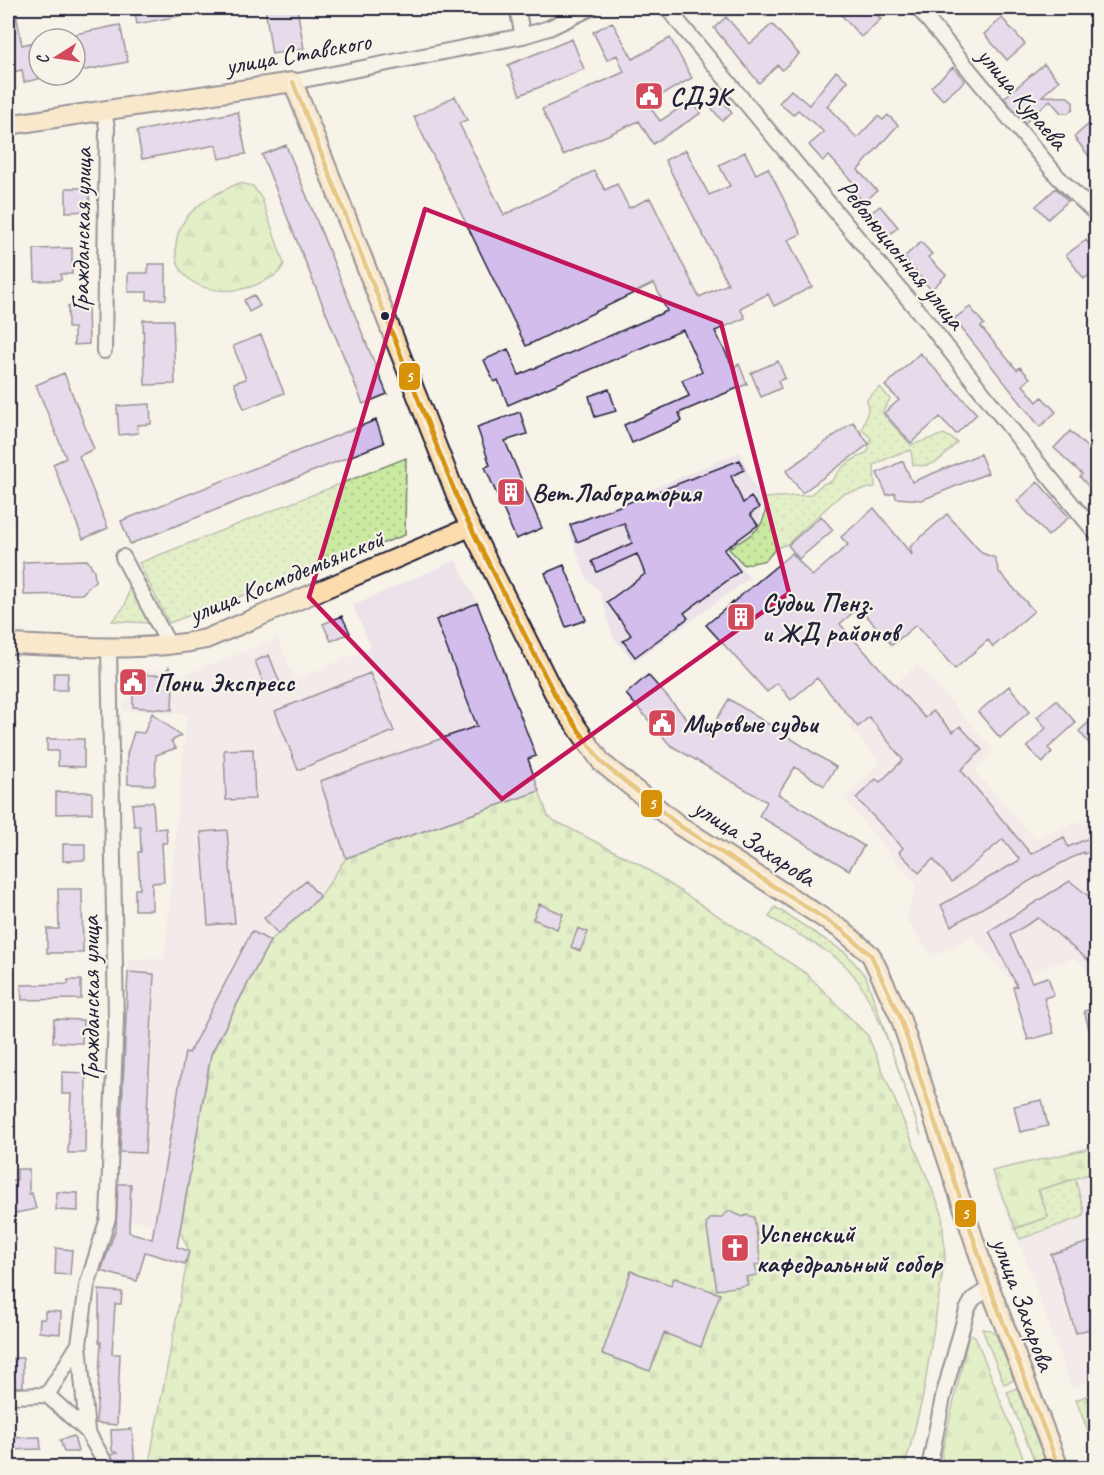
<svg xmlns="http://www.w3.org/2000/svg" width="1104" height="1475" font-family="Caveat,sans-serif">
<defs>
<pattern id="grass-dots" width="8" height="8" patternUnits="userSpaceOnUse" patternTransform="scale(1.5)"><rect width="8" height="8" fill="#caeaa1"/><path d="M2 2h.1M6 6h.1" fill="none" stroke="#adc88c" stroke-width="1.8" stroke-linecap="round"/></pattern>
<pattern id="forest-firs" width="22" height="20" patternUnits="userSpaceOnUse" patternTransform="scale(1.5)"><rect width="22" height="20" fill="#caeaa1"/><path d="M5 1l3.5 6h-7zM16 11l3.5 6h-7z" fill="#adc88c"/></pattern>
<pattern id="cemetery-stones" width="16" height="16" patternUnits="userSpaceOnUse" patternTransform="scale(1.5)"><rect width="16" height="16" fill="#caeaa1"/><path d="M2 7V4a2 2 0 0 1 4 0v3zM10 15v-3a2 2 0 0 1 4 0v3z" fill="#adc88c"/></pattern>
</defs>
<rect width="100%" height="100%" fill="#f7f3e8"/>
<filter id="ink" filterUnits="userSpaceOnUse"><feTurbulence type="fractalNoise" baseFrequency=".0167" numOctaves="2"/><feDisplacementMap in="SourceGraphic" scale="12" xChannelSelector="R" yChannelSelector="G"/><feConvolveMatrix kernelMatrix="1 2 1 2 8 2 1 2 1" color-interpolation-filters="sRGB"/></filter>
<g filter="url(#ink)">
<!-- built -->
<path fill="#ece3ea" d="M8 277 12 477 17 524 8 534Z
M740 452 753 484 762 495 760 525 728 550 750 578 634 662 613 637 600 592 587 579 567 525Z
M456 560 477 603 536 756 529 759 539 791 347 858 320 897 270 941 211 1055 180 1231 117 1217 121 1128 113 1127 114 1099H122L128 959H164L187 714 123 711V701H128V669L174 671 179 677 277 638 295 680 371 647 353 605Z
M917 664 994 750 975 771 1035 839 1096 814V977L1074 958 1009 980 973 936 932 957 906 919 916 885 844 799 880 763 849 726Z
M1096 1144V1379L1071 1388 1022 1250 989 1170Z"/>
<!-- grass -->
<path fill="url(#grass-dots)" stroke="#76866e" stroke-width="1.5" d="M880 387 890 399 882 413 911 445 944 434 957 442C943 458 935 469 913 465L911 450 892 456 874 465 875 487 842 494 787 544 776 548 766 560 744 565 729 549C751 534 769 529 765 498L810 495 823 484 832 481C840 466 853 459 868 452L871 438 862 430 868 410 867 399Z
M406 458 405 535 169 623 139 563Z
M130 585 149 623 112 621 125 606Z
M775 907 846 953 866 977 921 1135C905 1090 876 989 840 961 818 944 792 931 769 917Z
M1075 1179 1084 1211 1082 1217 1020 1239 1015 1229 1048 1217 1039 1190Z
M982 1329 991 1330 996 1335 1014 1380 1004 1384Z
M1017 1388 1049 1467H1037L1007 1392Z"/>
<!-- forest -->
<path fill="url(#forest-firs)" stroke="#76866e" stroke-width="1.5" d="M239 183 253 186 262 199 284 264C279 276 270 278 260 283 227 299 171 291 176 244 177 235 181 225 186 218 200 201 219 192 239 183Z
M1096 1147V1172L1038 1190 1048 1217 1015 1228 992 1171Z
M969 1334 975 1336 1027 1467H942V1453Z"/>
<!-- cemetery -->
<path fill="url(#cemetery-stones)" stroke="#76866e" stroke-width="1.5" d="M539 791 548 816 555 821 639 864 807 974 868 1036 942 1213 945 1258 923 1396 905 1467 148 1468 189 1251 180 1231 211 1055 270 941 320 897 346 858Z
M1096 1392V1453L1076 1400Z"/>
<!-- building -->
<path fill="#d2bded" stroke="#22223b" stroke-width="1.5" d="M8 8H15L22 45 39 41V79L24 82 22 70 8 73Z
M134 8H196V13L137 24Z
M265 8H297L304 49 272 54Z
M835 8H871L881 19 861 37Z
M726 17 750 44 772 24 799 54 782 70 778 65 759 83 714 28Z
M1002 18 1025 44 1007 60 984 34Z
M612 22 633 59 670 38 692 78 647 103 660 121 692 100 701 113 653 144 639 121 563 155 542 109 624 72 617 55 607 60 593 32Z
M120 25 128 62 75 72V34Z
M572 39 584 69 520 95 508 65Z
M1044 64 1059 81 1042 96 1068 97 1073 102V109L1068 113H1061L1050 100 1025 123 1004 98Z
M953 67 965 81 943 100 931 87Z
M836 71 848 81 827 106 857 138 878 116 883 120 888 115 898 125 858 170 877 191 864 202 852 189 856 186 829 156 823 161 809 145 824 132 798 110 793 115 779 103 791 90 809 105Z
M455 96 467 120 459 123 504 215 594 171 605 190 617 184 629 208 650 198 699 297 728 284 665 160 686 150 709 195 730 186 719 165 745 152 756 174 768 168 801 234 788 240 812 287 774 306 768 294 740 308 745 318 715 331 733 367 739 364 747 384 679 413 682 421 632 443 624 425 689 396 682 380 702 372 683 330 508 405 498 380 494 382 484 360 508 349 519 375 667 311 654 283 526 346 414 117Z
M721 98 732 113 722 121 710 106Z
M238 112 246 154 219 159 216 145 142 159 137 131Z
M1096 118V165L1074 137Z
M286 145 387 394 363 404 262 155Z
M66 188H89L90 211 66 212Z
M1056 188 1068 201 1048 219 1036 206Z
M880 206 898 227 886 238 867 216Z
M1086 240 1096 254V270L1084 279 1066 255Z
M921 242 932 254 928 257 946 275 931 290 904 257Z
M72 248V274H61V280L35 281 34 249Z
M148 264H166V299L147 300V292H128V273H148Z
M254 295 260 306 249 312 244 300Z
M68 306H88L89 344 74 345V328H68Z
M970 307 984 324 981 327 1017 370 1020 367 1030 378 1023 385 1037 402 1042 397 1056 412 1040 427 954 319Z
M143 320H173L175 384 145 385Z
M261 335 284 393 244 409 234 383 246 379 233 346Z
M920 353 977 414 956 434 940 417 911 443 884 413 899 400 885 386Z
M778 361 785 378 778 381 781 388 761 397 751 373Z
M64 373 94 449 79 456 108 528 83 539 53 464 66 458 36 385Z
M609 389 616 411 595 417 589 396Z
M150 404 151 424 137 425 138 433 119 435 117 406Z
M520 412 527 434 505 441 542 528 516 539 485 467 490 465 477 427Z
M376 420 384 443 130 544 121 521Z
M853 422 869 444 802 493 786 471Z
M1070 431 1096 456V495L1080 477 1082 474 1054 448Z
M980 454 988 473 922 500 896 498 895 493 887 495 877 473 903 461 912 482Z
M740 460 744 470 731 476 743 503 751 497 759 508 750 514 758 525 724 550 740 571 684 613 688 618 635 657 623 641 631 635 607 602 645 574 637 554 597 572 592 561 632 543 624 523 577 542 570 525Z
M1038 482 1069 517 1048 536 1017 501Z
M874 508 912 555 910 547 947 514 982 553 995 558 999 572 1034 611 993 647 988 640 955 669 916 625 892 645 859 607 840 624 925 718 933 711 953 732 960 726 982 750 961 770 1031 854 1064 837 1068 847 1096 835V849L1084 854 1083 852 1054 867 951 926 941 905 1020 860 1003 839 952 882 933 859 919 873 899 852 903 848 856 798 876 779 880 782 903 760 869 717 858 727 817 678 791 700 777 683 767 692 706 625 792 553 812 576 848 545 841 537Z
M821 516 833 530 799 559 788 545Z
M87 560 94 570 95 581 82 594 24 595 23 562Z
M564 565 586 620 566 627 545 573Z
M477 603 536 756 528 759 539 791 346 858 320 781 477 726 436 620Z
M342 616 350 633 331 641 323 624Z
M269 655 280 683 266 689 255 661Z
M169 667 173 683 172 710 133 707V675H163Z
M54 673H68L67 690H53Z
M370 673 394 731 298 770 275 711Z
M648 675 693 726 707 735 729 699 836 767 824 786 795 767 778 794 864 846 849 870 759 816 767 802 670 745 626 694Z
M1009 686 1030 711 1000 738 978 712Z
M1056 700 1076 723 1048 748 1052 752 1043 763 1027 747 1046 728 1037 717Z
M152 713 181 736 171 741 176 748 156 755 155 785 128 784 127 754 134 732 144 733Z
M1096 716V752L1079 731Z
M47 739H84V767L58 766V751H47Z
M253 749 255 799 226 800 224 750Z
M56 792H92V813L56 814Z
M153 802 155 829 166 828 167 843H162L164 882 152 883V910H135V889H140L138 852H141L140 826H134L132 804Z
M227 830 235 923 208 925 201 832Z
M63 844H85V860L63 861Z
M306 881 320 897 278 934 264 918Z
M1070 881 1096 902V967L1038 918 1010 935 1032 982 1048 977 1054 995 1044 998 1054 1033 1028 1040 1013 987 1017 986 989 931Z
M58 889H82L83 953H47V929H59Z
M539 904 563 914 557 929 533 919Z
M578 928 588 932 580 951 571 947Z
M252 931 270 941 211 1054 177 1247 189 1251 185 1264 145 1252 137 1281 101 1271 116 1228 118 1184H131L129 1232 152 1239 185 1052 189 1053Z
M128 972 154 974 145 1153 120 1152Z
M68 980H81V999L22 1000 21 985 68 984Z
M1096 1008V1043H1093L1084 1011Z
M54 1019 83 1020 82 1043 53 1042Z
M62 1072 86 1073 85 1153H68L71 1094H62Z
M1042 1100 1048 1126 1020 1132 1014 1106Z
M17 1169H29V1194L32 1193 36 1209 11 1214 10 1207H8V1180H17Z
M57 1192 78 1193V1211L56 1210Z
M729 1211 743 1217 747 1215 754 1217 761 1264 755 1265 757 1275 746 1277 748 1285 717 1290 706 1223 712 1218H720Z
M1096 1240V1327L1076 1333 1051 1254Z
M56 1248 72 1250 70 1275 55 1274Z
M631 1271 671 1285 674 1278 720 1294 701 1347 664 1333 650 1371 602 1354Z
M99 1290 122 1292 121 1304H115L112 1354H120L117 1425 96 1423 101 1342H99Z
M45 1311 61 1312 60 1334 39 1332 40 1319H45Z
M8 1358H23V1387H8Z
M132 1429 135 1466 122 1467V1463H116L112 1457V1454L117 1453 112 1451 111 1430Z
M74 1436 78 1452H64L60 1440Z
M40 1437 41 1449 8 1450V1438Z"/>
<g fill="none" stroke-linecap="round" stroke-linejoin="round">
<!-- minor casing -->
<g stroke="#22223b" stroke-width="18">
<path id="minor" d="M517 8 523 36
M667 8 928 323 1038 463 1096 533
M918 8 1058 177 1096 214
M293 82 523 36 549 28 591 8
M104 351 107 128 104 110
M123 557 169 645
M47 1395 79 1344
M8 1396 47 1395 87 1431
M108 1468 87 1431 79 1344 87 1286 108 1218 116 1019 109 648
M929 1468 943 1397 967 1310 973 1299 990 1288"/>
</g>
<!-- major casing -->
<g stroke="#22223b" stroke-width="22">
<path id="major" d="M8 125 293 82 462 510 557 699 602 763 680 826 842 930 871 955 900 1017 990 1288 1059 1468
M8 644C73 646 141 653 206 639L470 527"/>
</g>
<!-- minor -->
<use href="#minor" stroke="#f7f3e8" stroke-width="14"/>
<!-- major -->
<use href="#major" stroke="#fcdcac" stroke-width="18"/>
<!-- bus-1 casing -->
<g stroke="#f7f3e8" stroke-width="9">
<path id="bus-1" d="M293 82 462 510 557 699 602 763 680 826 842 930 871 955 900 1017 990 1288 1059 1468"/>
</g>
<!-- bus-1 -->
<use href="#bus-1" stroke="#d79209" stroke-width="4.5"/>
</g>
</g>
<!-- marked area -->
<path d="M0 0H1104V1475H0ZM425 209 721 323 789 593 502 799 309 597Z" fill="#f7f3e8" fill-opacity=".55" fill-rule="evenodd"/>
<path fill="none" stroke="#c2185b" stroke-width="4.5" stroke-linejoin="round" d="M425 209 721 323 789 593 502 799 309 597Z"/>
<!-- icons -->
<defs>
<g id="civic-square" transform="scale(1.5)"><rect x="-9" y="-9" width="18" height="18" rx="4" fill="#d1495b" stroke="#f7f3e8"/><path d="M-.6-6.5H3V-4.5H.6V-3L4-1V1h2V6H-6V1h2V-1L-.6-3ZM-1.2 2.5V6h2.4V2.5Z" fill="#fff"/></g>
<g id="building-square" transform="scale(1.5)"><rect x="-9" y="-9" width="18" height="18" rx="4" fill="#d1495b" stroke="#f7f3e8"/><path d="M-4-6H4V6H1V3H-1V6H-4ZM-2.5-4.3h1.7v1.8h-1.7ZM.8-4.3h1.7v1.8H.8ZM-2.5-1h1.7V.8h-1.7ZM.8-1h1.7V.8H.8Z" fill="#fff"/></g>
<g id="church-square" transform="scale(1.5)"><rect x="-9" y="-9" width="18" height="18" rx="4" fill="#d1495b" stroke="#f7f3e8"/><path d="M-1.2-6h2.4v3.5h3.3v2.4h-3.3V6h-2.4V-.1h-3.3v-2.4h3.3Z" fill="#fff"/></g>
</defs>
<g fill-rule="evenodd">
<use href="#civic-square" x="649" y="96"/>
<use href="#building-square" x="511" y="492"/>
<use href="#building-square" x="741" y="617"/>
<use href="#civic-square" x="133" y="682"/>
<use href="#civic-square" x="662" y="723"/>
<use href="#church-square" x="735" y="1248"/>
</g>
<!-- markers -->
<circle fill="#22223b" stroke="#f7f3e8" stroke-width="2" cx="385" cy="316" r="5"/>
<g text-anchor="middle" stroke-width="4.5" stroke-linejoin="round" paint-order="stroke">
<!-- street labels -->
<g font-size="26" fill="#22223b" stroke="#f7f3e8">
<text transform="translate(298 53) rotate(-10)" y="9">улица Ставского</text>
<text transform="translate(1023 98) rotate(50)" y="9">улица Кураева</text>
<text transform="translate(81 230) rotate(-89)" y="9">Гражданская улица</text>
<text transform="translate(902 254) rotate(51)" y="9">Революционная улица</text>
<text transform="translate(286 576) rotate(-22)" y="9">улица Космодемьянской</text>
<text transform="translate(755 842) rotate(33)" y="9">улица Захарова</text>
<text transform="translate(90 998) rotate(-90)" y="9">Гражданская улица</text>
<text transform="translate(1024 1304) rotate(70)" y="9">улица Захарова</text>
</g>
<!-- poi labels -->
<g font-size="26" font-weight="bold" fill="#22223b" stroke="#f7f3e8" text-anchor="start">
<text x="670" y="105">СДЭК</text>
<text x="532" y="501">Вет.Лаборатория</text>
<text x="762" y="611">Судьи Пенз.<tspan x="762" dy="30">и ЖД районов</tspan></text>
<text x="154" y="691">Пони Экспресс</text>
<text x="683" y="732">Мировые судьи</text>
<text x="756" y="1242">Успенский<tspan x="756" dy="30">кафедральный собор</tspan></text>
</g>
</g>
<g stroke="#f7f3e8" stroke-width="2">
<rect x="398" y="362" width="23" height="29" rx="6" fill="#d79209"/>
<rect x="640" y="789" width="23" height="29" rx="6" fill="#d79209"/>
<rect x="954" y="1199" width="23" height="29" rx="6" fill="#d79209"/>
</g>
<g font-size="16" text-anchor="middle" font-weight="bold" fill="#fff">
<text x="409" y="382">5</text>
<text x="652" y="809">5</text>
<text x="965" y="1219">5</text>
</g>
<!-- margin -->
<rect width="1104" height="1475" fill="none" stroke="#f7f3e8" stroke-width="30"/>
<rect x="15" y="15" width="1074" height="1445" fill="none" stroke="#22223b" stroke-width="2" filter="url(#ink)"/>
<!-- north arrow -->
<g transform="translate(57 57) rotate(258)"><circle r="28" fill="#f7f3e8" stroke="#a29fa3" stroke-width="1.5"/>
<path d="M0-4.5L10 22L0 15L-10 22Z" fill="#d1495b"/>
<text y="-9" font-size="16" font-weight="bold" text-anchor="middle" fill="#22223b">С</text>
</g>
</svg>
